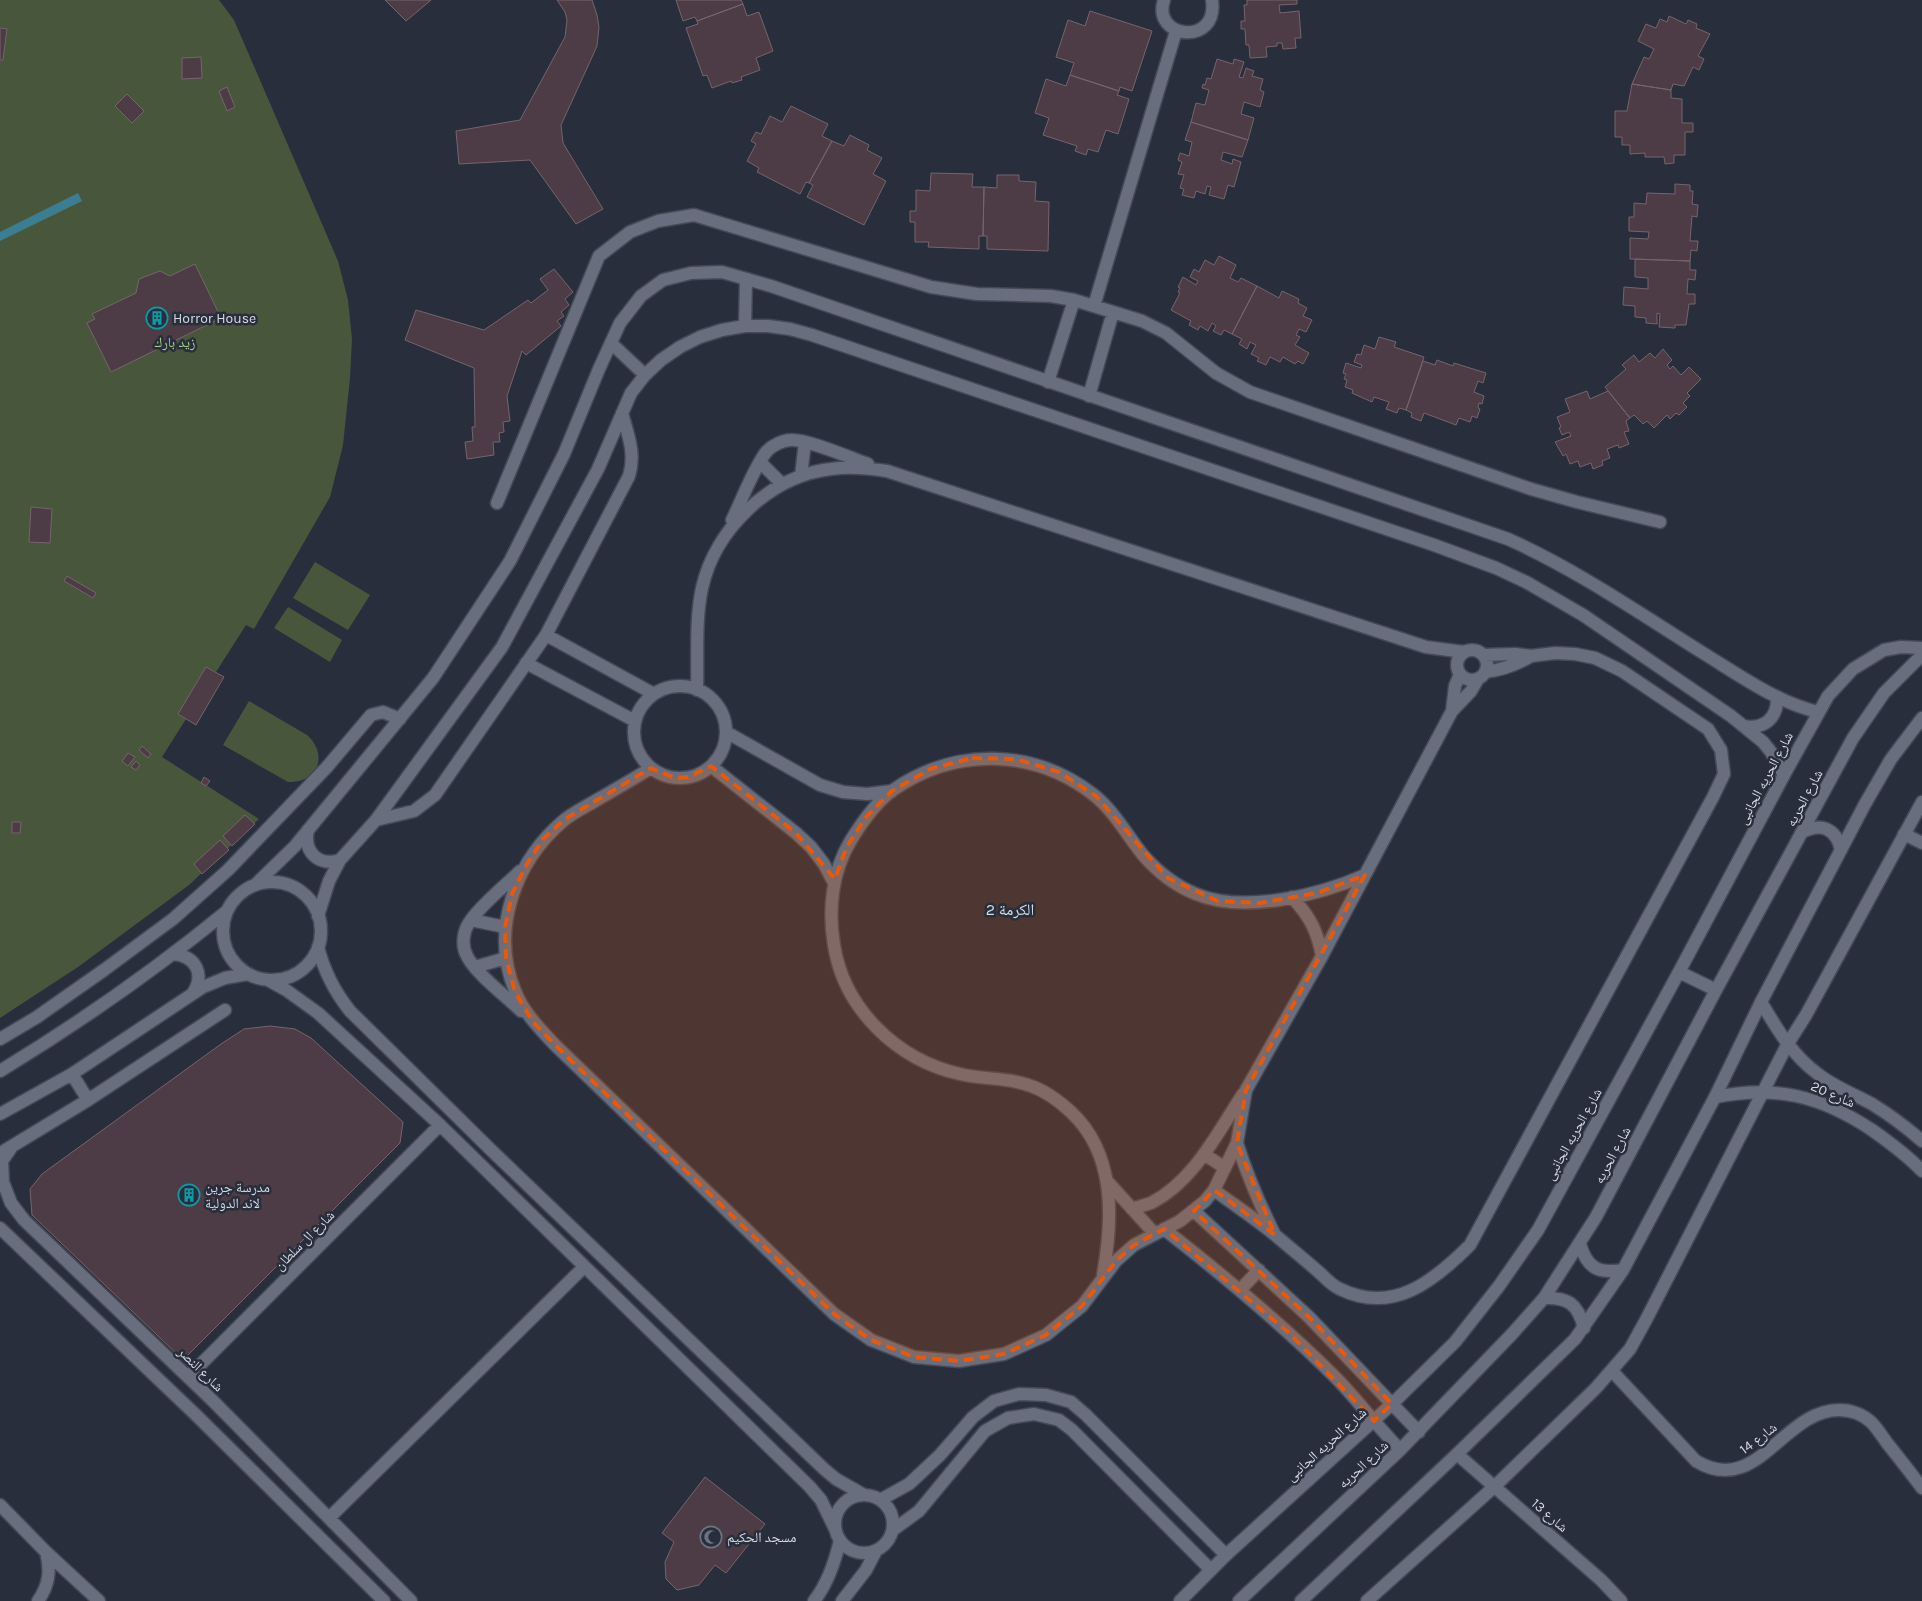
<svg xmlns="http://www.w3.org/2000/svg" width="1922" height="1601" font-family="Karla,'Noto Naskh Arabic',sans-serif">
<rect width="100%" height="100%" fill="#282e3c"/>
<!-- green -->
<path fill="#48573b" d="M0 0H219L234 20 338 261 348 300 352 339 350 378 343 445 330 497 254 629 246 625 216 672 206 667 178 714 186 719 162 757 259 819 189 885 78 967 0 1018Z
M315 562 370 595 348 630 293 598Z
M288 607 342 640 330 662 274 628Z
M249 701 307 735C329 755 318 783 288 782L223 745Z"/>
<!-- water -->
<path fill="#3c7e91" d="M78 193 82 201 0 241V232Z"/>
<!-- building -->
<path fill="#4d3c45" stroke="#76646d" d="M385 0H431L406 21Z
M557 0H592L597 15 599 27 597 46 593 55 561 125 563 143 603 209 576 224 530 160 459 164 456 131 520 120 565 37 567 20 565 12Z
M676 0H741L743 4 697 21 695 17 683 21Z
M1247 0H1297V4L1279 5 1280 13 1299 11 1301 38H1295L1296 48 1283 49 1282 43H1277V46L1266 47 1267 57 1250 58 1249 45H1246L1245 29H1241V21H1245L1244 5H1247Z
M743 4 747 16 759 12 773 51 756 58 760 70 741 77 742 80 732 83 731 81 712 88 707 75 703 76 686 28 698 24 697 21Z
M1090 11 1152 31 1132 91 1120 87 1119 91 1070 75 1074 63 1056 57 1068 20 1085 26Z
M1669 16 1686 24 1688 20 1697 24 1696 28 1710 34 1698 56 1704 59 1699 70 1693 67 1684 86 1673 84 1671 90 1632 84 1644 57 1649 59 1654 49 1638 41 1646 24 1656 28 1660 19 1667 22Z
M0 28 7 29 3 60H0Z
M201 57 202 78 182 79V58Z
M1217 59 1233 64 1234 59 1244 62 1239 77 1243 78 1246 68 1254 71 1252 76 1263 79 1260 90 1264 92 1260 107 1244 102 1241 114 1254 118 1248 140 1191 122 1196 103 1205 105 1209 90 1202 88 1203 84 1205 85 1207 78 1211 79Z
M1070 75 1119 91 1117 95 1129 99 1118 134 1106 130 1098 152 1088 149 1086 155 1075 151 1077 146 1043 135 1049 118 1035 113 1046 79 1066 86Z
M1632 84 1671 90V98L1682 99V123H1693V132H1685V155H1674V163L1665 164 1664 157H1645V153L1630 154V145H1622V137H1615V111H1627Z
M227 87 235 107 227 111 219 91Z
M127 94 144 111 132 123 115 106Z
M791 106 828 124 822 136 832 141 809 183 806 182 800 194 757 172 759 168 747 161 756 144 751 141 756 132 761 134 770 116 782 122Z
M1191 122 1248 140 1242 157 1223 152 1221 160 1232 164 1233 159 1241 162 1234 187 1228 185 1224 199 1209 195 1211 187 1207 186 1205 194 1196 191 1194 198 1182 195 1184 189 1180 188 1184 175 1178 174 1182 162 1178 160 1180 153 1189 156 1192 142 1185 140Z
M850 135 869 145 867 150 882 158 873 174 886 181 864 225 807 197 813 185 809 183 832 141 844 146Z
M931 173 973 174 972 187H984L983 236H979V249L928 247 929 242H915V222H910V211H916V190L930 191Z
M997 175H1019V181L1036 182 1035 201 1049 202 1048 251 987 249V236H983L984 187 997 188Z
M1675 184 1690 185V191H1693L1692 204 1698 205 1697 217 1692 216 1690 241H1698L1697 251 1691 250 1690 261 1630 259V238L1648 239 1649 232 1629 231V217H1634V203L1646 204 1647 193 1675 194Z
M1219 256 1236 265 1230 278 1238 282 1241 278 1257 286 1232 334 1224 330 1221 335 1213 331 1216 326 1212 323 1208 331 1200 326 1198 330 1189 325 1191 321 1171 310 1180 293 1178 292 1180 288 1178 287 1183 277 1196 285 1198 281 1190 277 1194 269 1199 272 1205 260 1214 265Z
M1635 259 1690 261V270H1696L1695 280 1688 279 1687 294H1695V304H1689L1686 325H1675V328L1659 327 1660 314 1657 313V324L1646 323V318L1635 317V306L1623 305 1624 287 1648 289V278L1635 277Z
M195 264 221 318 111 372 87 323 95 319 92 314 136 293 139 279 160 271 170 276Z
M554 269 573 292 565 299 569 305 561 312 564 316 557 321 561 326 526 355 522 351 507 396 510 421 503 422 504 432 499 433 500 442H493L494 455 467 459 465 442 473 441 472 427H475L474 368 405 340 416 310 484 330 528 300 531 303 548 290 540 279Z
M1257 286 1279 298 1282 291 1299 299 1298 303 1307 308 1303 316 1312 320 1306 332 1299 329 1296 335 1300 337 1295 345 1309 353 1303 364 1298 361 1295 364 1283 357 1280 362 1270 357 1266 365 1257 361 1259 358 1251 354 1256 345 1250 342 1247 349 1239 344 1242 339 1232 334Z
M1379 337 1396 342 1394 347 1424 357 1406 410 1399 408 1397 413 1386 409 1389 402 1374 397 1372 402 1352 393 1353 390 1345 387 1347 380 1344 379 1346 374 1343 373 1346 363 1361 368 1362 365 1354 362 1357 354 1361 355 1364 345 1375 349Z
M1663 349 1672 360 1667 365 1670 369 1673 366 1681 375 1689 367 1701 379 1687 393 1690 396 1683 403 1687 407 1679 415 1676 413 1670 419 1667 415 1654 428 1647 421 1643 424 1634 415 1630 418 1605 387 1626 369 1622 365 1634 355 1639 362 1650 353 1655 358Z
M1437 360 1453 366 1454 363 1486 373 1483 383 1478 381 1474 392 1484 396 1482 404 1479 403 1478 408 1480 409 1477 418 1472 416 1470 422 1459 418 1456 425 1424 413 1421 421 1411 417 1412 413 1406 410 1423 361 1435 365Z
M1587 391 1590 399 1608 391 1630 418 1626 421 1629 431 1624 432 1629 444 1619 448 1618 445 1607 449 1610 458 1602 461 1603 465 1593 469 1591 463 1580 467 1578 461 1570 464 1566 454 1563 456 1555 442 1571 436 1569 432 1562 435 1559 428 1561 427 1557 417 1570 412 1565 399Z
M31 507 52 509 50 543 29 542Z
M67 576 96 593 93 598 64 581Z
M206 667 224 677 196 725 178 714Z
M142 746 151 754 148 758 139 750Z
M128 753 135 757 128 766 122 761Z
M136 761 140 765 136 770 131 767Z
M204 777 210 781 206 786 201 783Z
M245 815 255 824 232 846 223 836Z
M12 822H21L20 833H12Z
M220 840 229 850 202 874 194 864Z
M270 1026 295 1029 311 1038 403 1122 400 1143 183 1360 32 1215 30 1189 42 1174 221 1044 244 1029Z
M705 1477 765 1524 726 1573 715 1565 699 1585 677 1590 666 1579 665 1562 674 1542 662 1533Z"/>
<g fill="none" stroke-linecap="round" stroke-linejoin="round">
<!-- street casing -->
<g stroke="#444955" stroke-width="15">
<path id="street" d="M1164 0C1151 39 1219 47 1212 0
M1094 306 1176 31
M745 326 746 279
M611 343 645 375
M1048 382 1074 300
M1089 396 1113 312
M760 462 782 484
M801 476 805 442
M497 503 599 256 630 232 658 221 694 215 931 287 977 294 1051 296 1074 300 1113 312 1142 321 1166 333 1216 373 1250 392 1531 489 1577 502 1660 522
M732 520C741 502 755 465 767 451 773 445 783 440 791 440 807 439 851 458 868 464
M546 635 654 694
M1457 665a15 15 0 1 1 30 0a15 15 0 1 1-30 0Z
M526 663 635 721
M1485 672C1502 670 1516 665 1531 656
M634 732a46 46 0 1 1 92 0a46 46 0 1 1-92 0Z
M697 690C698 657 695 621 702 588 715 529 770 476 831 469 850 466 868 468 887 471L1426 647 1464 652
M1452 711 1455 686 1460 674
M1743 726C1764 730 1778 718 1777 697
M726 732 820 785 843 792 867 794 892 791
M711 766 796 833 811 847 824 864 834 883
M651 768C633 779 614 790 595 801 585 807 572 813 563 821 515 862 490 930 515 991 523 1012 540 1029 555 1045L834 1314 871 1340 914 1357 959 1361 1004 1354 1046 1335 1082 1306 1116 1261 1134 1245 1180 1221 1205 1201 1214 1190 1237 1143 1246 1090 1322 956 1452 711 1471 691 1478 679
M376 820 414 811 435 795 546 635 629 476C636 454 628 435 622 413
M308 830C303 852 319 867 340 860
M1904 834 1922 843
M520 871C506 885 482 904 471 920 463 930 461 945 467 956 475 973 507 997 521 1011
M223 931a49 49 0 1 1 98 0a49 49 0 1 1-98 0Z
M1292 897C1310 917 1317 930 1322 956
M318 916 329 881 340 860 376 820 502 647 598 469 631 393 645 375 661 360 680 347 700 337 722 330 745 326H768L790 329 812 335 1434 545 1496 568 1526 582 1583 615 1731 716 1763 742 1771 752 1784 775
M471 920 505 927
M318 947C324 971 334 991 350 1011L491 1150 824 1469 836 1479 864 1495
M173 954C196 956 205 974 193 993
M475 967 506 958
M268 980 286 990 318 1013 440 1125 810 1487 821 1500 836 1531
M1761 1002C1777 1029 1792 1055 1818 1074 1834 1087 1854 1094 1872 1104 1890 1115 1906 1127 1922 1141
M0 1071C79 1023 155 970 227 911
M72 1074 88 1100
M1715 1097C1776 1085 1821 1096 1872 1130 1889 1142 1908 1156 1922 1171
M0 1114 72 1074 203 987 225 978 248 974
M1237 1143C1247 1174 1259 1203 1274 1233
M11 1148 2 1161 3 1182 11 1203 24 1220 212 1400 411 1601
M4 1151 88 1100 225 1010
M1204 1154 1225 1168
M1107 1181 1154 1233
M1214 1190C1237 1207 1260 1222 1281 1240 1295 1252 1309 1263 1322 1275 1327 1280 1333 1286 1340 1289 1393 1315 1434 1281 1470 1245L1713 797 1724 774 1721 750 1708 729 1622 671 1595 658 1575 654 1555 653 1531 656 1515 654 1483 655
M1132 1209C1138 1207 1145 1205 1151 1203 1194 1181 1218 1132 1243 1094
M1194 1211 1309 1317 1392 1404
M0 1228 197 1416 384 1601
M1164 1229C1224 1276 1282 1324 1335 1377 1349 1391 1361 1406 1374 1421
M1103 1275C1113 1219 1116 1154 1071 1112 1059 1101 1046 1091 1031 1086 1008 1077 984 1080 960 1074 897 1060 844 1009 834 945 828 910 832 871 851 840 862 822 875 803 893 790 955 747 1034 748 1094 795 1114 811 1127 835 1143 855 1157 871 1176 886 1196 894 1244 914 1320 895 1365 875
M1240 1290 1259 1270
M1612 1371 1696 1461C1757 1498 1783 1410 1839 1410 1851 1410 1862 1414 1871 1422 1877 1428 1882 1436 1887 1443 1899 1458 1911 1473 1922 1488
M188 1377 440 1125
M1457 1454 1601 1580 1621 1601
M835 1524a29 29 0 1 1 58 0a29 29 0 1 1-58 0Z
M880 1500 909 1484 940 1455 973 1417 994 1401 1019 1394 1046 1395 1071 1402 1086 1415 1226 1555
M0 1505 46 1552 99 1601
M329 1518 584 1267
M893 1530 919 1511 985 1431 1008 1418 1034 1414 1059 1420 1072 1430 1211 1570
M38 1601C49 1585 51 1571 46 1552
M814 1601C828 1583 835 1562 840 1540
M842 1601 866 1570 876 1551"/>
</g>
<!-- secondary casing -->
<g stroke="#444955" stroke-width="15">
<path id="secondary" d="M1801 833C1821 822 1836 828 1841 850
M255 885 295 846 433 678 510 561 564 454 599 369 620 323 641 296 663 280 691 273 722 272 771 286 1508 539C1577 570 1639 613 1703 653 1739 675 1776 702 1818 712
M1679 972 1716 990
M0 1039 37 1017 104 970 173 919 228 870 327 767 371 715 383 712 400 719
M1580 1244C1587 1268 1598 1274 1623 1270
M1544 1298C1568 1297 1578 1304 1584 1328
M1392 1404 1419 1432
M1374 1421 1400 1450
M1180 1601 1226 1555 1392 1404 1455 1342 1499 1286 1538 1230 1679 972 1784 775 1828 696 1853 669 1884 650 1901 647 1922 648
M1239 1601 1400 1450 1512 1334 1544 1298 1596 1217 1716 990 1853 738 1884 693 1922 655
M1301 1601 1457 1454 1575 1339 1623 1270 1715 1097 1761 1002 1865 804 1891 759 1922 718
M1367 1601 1494 1487 1596 1388 1630 1349 1647 1318 1787 1045 1806 1015 1922 802"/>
</g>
<!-- street -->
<use href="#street" stroke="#686e7e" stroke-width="12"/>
<!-- secondary -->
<use href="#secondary" stroke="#686e7e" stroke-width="12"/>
</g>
<!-- marked area -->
<path fill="#e8590c" fill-opacity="0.2" stroke="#e8590c" stroke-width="4" stroke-dasharray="10 6" stroke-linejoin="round" d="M972 758 1016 759 1059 772 1096 796 1168 878 1218 901 1260 903 1317 893 1365 875 1246 1090 1237 1143 1275 1235 1214 1190 1194 1211 1309 1317 1392 1404 1374 1421 1289 1333 1164 1229 1134 1245 1116 1261 1082 1306 1046 1335 1004 1354 959 1361 914 1357 871 1340 834 1314 555 1045 533 1022 515 992 506 958 505 927 512 894 527 864 543 839 565 819 651 768 675 778 688 777 711 766 796 833 835 879 846 848 866 817 892 791 930 769Z"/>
<!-- icons -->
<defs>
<g id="building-ring" transform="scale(1.125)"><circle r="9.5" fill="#282e3c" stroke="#0f9aa8" stroke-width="1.5"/><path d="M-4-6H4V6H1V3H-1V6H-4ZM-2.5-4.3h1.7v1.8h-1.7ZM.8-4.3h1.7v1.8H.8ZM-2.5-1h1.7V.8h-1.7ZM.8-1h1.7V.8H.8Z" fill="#0f9aa8"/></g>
<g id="mosque-ring" transform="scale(1.125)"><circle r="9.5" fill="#282e3c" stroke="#6b7280" stroke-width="1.5"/><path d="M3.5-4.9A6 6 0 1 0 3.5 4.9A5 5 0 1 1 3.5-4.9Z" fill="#6b7280"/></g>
</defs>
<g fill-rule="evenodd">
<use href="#building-ring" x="157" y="318"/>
<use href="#building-ring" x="189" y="1195"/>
<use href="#mosque-ring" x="711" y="1537"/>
</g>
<g text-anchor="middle" stroke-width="5" stroke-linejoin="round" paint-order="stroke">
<!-- poi labels -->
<g font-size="14" fill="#d7dbe4" stroke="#282e3c" text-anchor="start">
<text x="173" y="323">Horror House</text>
<text x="205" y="1192">مدرسة جرين<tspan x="205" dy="16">لاند الدولية</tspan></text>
<text x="727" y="1542">مسجد الحكيم</text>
</g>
<!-- park labels -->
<g font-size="14" fill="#a9ce88" stroke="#282e3c">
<text x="175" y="347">زيد بارك</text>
</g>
<!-- street labels -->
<g font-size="14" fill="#d7dbe4" stroke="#282e3c">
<text transform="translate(1765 778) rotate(-62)" y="5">شارع الحريه الجانبى</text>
<text transform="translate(1804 798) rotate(-62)" y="5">شارع الحريه</text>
<text transform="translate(1833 1094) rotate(23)" y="5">شارع 20</text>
<text transform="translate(1573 1134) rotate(-61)" y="5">شارع الحريه الجانبى</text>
<text transform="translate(1612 1155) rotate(-62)" y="5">شارع الحريه</text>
<text transform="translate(304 1240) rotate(-45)" y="5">شارع ال سلطان</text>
<text transform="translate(201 1369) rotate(44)" y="5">شارع النصر</text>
<text transform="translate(1758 1438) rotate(-37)" y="5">شارع 14</text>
<text transform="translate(1326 1444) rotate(-42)" y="5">شارع الحريه الجانبى</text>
<text transform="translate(1363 1464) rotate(-43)" y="5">شارع الحريه</text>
<text transform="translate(1550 1515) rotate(41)" y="5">شارع 13</text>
</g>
<!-- quarter labels -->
<g font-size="16" fill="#d7dbe4" stroke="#282e3c">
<text x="1010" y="915">الكرمة 2</text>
</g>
</g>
</svg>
